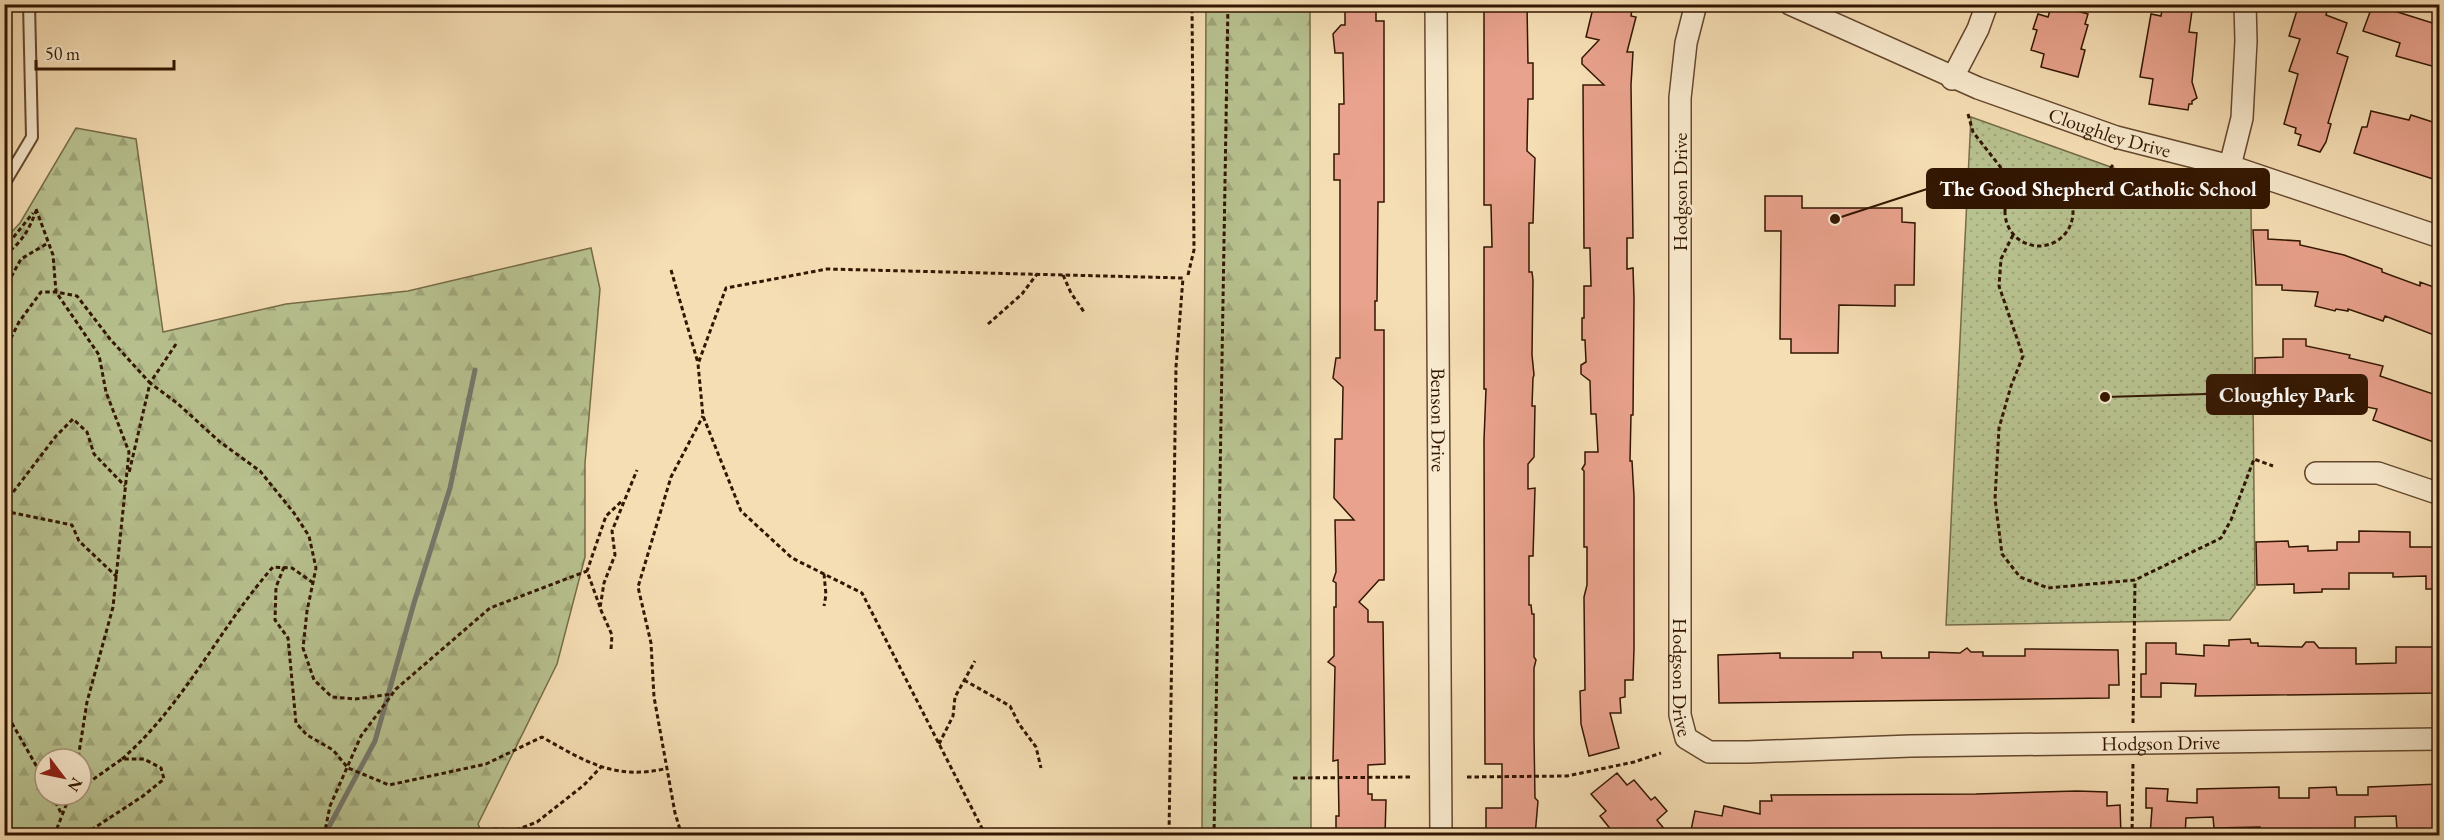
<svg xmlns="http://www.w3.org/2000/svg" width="2444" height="840" font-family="'EB Garamond',serif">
<defs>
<pattern id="forest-firs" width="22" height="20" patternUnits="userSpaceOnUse" patternTransform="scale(1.5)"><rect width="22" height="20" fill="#b8c290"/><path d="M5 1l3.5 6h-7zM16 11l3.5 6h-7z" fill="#9fa67a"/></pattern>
<pattern id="park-dots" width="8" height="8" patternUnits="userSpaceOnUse" patternTransform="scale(1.5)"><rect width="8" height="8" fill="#b8c290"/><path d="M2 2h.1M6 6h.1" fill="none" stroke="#9fa67a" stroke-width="1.8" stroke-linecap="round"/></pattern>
</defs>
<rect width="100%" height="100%" fill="#f6deb4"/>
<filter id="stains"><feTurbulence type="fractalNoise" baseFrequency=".00333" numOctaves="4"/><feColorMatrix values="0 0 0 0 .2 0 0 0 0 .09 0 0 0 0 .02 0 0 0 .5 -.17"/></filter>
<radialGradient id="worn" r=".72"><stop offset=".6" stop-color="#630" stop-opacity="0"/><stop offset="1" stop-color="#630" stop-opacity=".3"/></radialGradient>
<!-- forest -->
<path fill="url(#forest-firs)" stroke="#766c48" stroke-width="1.5" fill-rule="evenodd" d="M1206 5H1310L1311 835H1202Z
M76 128 136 139 163 332 286 304 408 291 591 248 600 289 585 463V557L557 664 478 824 483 835H5V239L20 223ZM45 759H81V795H45Z"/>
<!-- park -->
<path fill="url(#park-dots)" stroke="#766c48" stroke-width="1.5" d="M1971 117 2147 180 2251 205 2255 588 2230 620 1946 625Z"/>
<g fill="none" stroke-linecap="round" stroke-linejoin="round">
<!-- stream -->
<path stroke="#74796d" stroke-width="5" d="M324 836 375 741 414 603 450 488 475 370"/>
</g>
<!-- building -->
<path fill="#e9a28d" stroke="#331601" stroke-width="1.5" d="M1345 4H1376V21H1384V202H1378L1377 301H1375V330H1384V580H1379L1359 602 1368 610V622H1383L1385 764 1368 765V794H1372V800H1386L1385 836H1336V816H1339L1338 760 1333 761 1335 667 1328 662 1334 656V607H1336V583L1333 581 1336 572 1335 520H1354L1334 498 1335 439H1342L1343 387 1333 378 1336 358H1340V180H1334V154H1339V104H1344L1343 53H1335L1333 34 1341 25H1345Z
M1484 4H1527L1528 63H1533V99H1528L1527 151 1535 158 1533 223H1529V272H1532L1533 280 1532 355 1534 375 1533 378 1532 406H1535L1534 457 1528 464V489L1535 488 1533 556H1529V605H1531L1532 614H1534V657L1536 660 1534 668V736L1535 798 1538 801 1535 836H1486V808H1502V764H1485L1484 440 1486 389H1484V247H1492L1491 205H1484Z
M1594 4H1633L1631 16 1636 17 1627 52H1633L1631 85 1633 238H1627V269L1633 268 1634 299 1633 415H1631L1630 461H1632L1634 496V648L1633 680H1625V697L1620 698 1621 713H1610L1619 748 1589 756 1581 724 1580 691 1585 690 1584 597 1587 585V547H1584V471L1582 469 1585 464V452H1598L1596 414H1591L1590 381 1581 374V365L1586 362 1585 340H1582V318H1584V286H1591L1590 248H1584L1583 85H1604L1582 64V58L1599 40 1586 37Z
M2052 4 2088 14 2085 24 2088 25 2081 49 2085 50 2078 77 2041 67 2044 54 2031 50 2037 30 2033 29 2038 14 2048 17Z
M2163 4H2193L2189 32 2197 33 2192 82 2197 98 2192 101V104H2189L2188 110 2149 104 2153 79 2140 77 2151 14 2161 16Z
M2299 4H2329L2326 15 2347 23 2337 53 2348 57 2328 123 2331 124 2326 142 2320 152 2298 145 2301 135 2295 133 2296 128 2284 124 2298 74 2289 71 2300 39 2289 36Z
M2373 4H2380L2389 7 2388 9 2439 25V68L2396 56 2400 43 2363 31Z
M2371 111 2409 120 2411 115 2439 124V181L2354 153 2362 127H2367Z
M1765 196H1802V208H1902V222L1915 223 1914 285H1895V306L1839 305 1838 353H1791V339H1780L1781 231H1765Z
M2253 230H2268V239L2300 241V245L2344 255 2382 269V272L2420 286V282L2439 289V337L2385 316 2383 321 2348 309V311L2336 309 2335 311 2315 306 2318 292 2282 290V285H2256Z
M2283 339H2306V346L2350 355 2349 358 2383 366 2380 376 2439 396V444L2373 420 2377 409 2342 402V400L2297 390V396L2262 400V394H2255V358L2283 357Z
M2359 531 2410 532V547H2439V589H2426V576L2393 577V573H2349V589H2322V592L2294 593V584L2257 585 2256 542 2288 541 2289 547 2308 546V551L2337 550V542H2359Z
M2250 639 2251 643H2258V646L2302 647 2306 642H2314L2319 648H2356V664L2396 663V647H2439V693L2195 696 2196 684 2161 683V697H2141V674H2146V643H2176V654L2204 656V645L2229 646V640Z
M1967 648 1971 652H1983V656H2025V649L2118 650 2119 685H2109V698L1719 703 1718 655 1780 653V658H1853V652H1881L1882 658H1929V652L1960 653Z
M1617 773 1627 785 1634 780 1651 800 1655 797 1667 811 1657 820 1670 836H1616L1600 816 1606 811 1591 794Z
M2439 784V832L2406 834 2405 829H2397L2396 816 2355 817V832L2260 834V827L2214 828 2213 817 2186 818 2185 836H2150L2152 808H2146V788L2168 789 2167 801 2197 803V789L2279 787V798H2309V788L2336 787 2337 795H2368V787Z
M2077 791 2107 792V806L2120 805 2121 836H2059V834L2020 836H1694L1695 830H1691L1695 811 1722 816 1724 806 1760 814V801H1772L1771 795 1976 794Z"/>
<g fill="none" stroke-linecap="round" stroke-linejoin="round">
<!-- service casing -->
<g stroke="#64482e" stroke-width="14">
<path id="service" d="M4 184 32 137 29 4"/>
</g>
<!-- minor casing -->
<g stroke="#64482e" stroke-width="24">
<g id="minor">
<path id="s1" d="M1436 4 1441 836"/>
<path id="s2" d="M1696 4 1686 43 1680 98V715L1686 738 1709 752H1748L1911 746 2440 739"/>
<path id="s3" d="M1790 4 1978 88 2116 137 2230 166 2440 237"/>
<path d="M1952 79 1978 29 1987 4"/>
<path d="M2230 166 2242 118 2246 41 2245 4"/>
<path d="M2316 473H2378L2440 494"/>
</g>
</g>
<!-- path -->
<path stroke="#331601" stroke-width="3" stroke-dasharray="4.5 3" stroke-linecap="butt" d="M1968 114 1973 132 2016 187
M2005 212a34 34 0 1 1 68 0a34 34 0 1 1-68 0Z
M2071 202 2089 192 2113 165
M36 209 53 255 56 292 99 355 106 392 129 452 113 607 87 702 78 759
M2013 235 2001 259 1999 286 2023 356 2011 386 1999 428 1995 499 2002 554 2020 577 2048 588 2135 580 2221 538 2231 520 2254 459 2273 466
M4 249 33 213
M4 255C21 244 29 230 36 211
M671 270 698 363
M1063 275 1071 293 1084 312
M1188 275 1194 250 1192 4
M4 290 21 259 48 243
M988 324 1022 294 1037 274
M176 344 150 383 177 403 220 442 260 471 294 513 309 536 316 568 307 611 303 648 314 680 332 697 355 699 392 694
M4 352 19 322 41 292H56L77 296 110 339 150 383 129 473
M4 504 56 436 73 419 87 432 94 454 125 486
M4 511 72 525 79 541 117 577
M284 567 276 587 275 620 288 638 296 723 307 735 333 750 348 768 389 785 486 764 542 737C586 762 616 781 668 768
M824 574 826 595 824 606
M600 607 587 571 606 516 623 500
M611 649 612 635 600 608 604 583 615 555 612 531 637 470
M964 680 1010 706 1019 724 1036 747 1041 768
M4 702 9 718 45 781
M2133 723 2135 580
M939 744 953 716 955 697 975 661
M122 759C185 704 219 628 273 567L292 568 312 582
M1467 777 1567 776 1634 762 1661 753
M1293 778 1413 777
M81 788 122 759H144L161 768 164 779 143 796 82 836
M52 795 62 815
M54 836 70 795
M324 836 330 806 361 736 396 689 490 608 587 571
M472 836 492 829 516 830 537 822 584 785 601 767
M682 836 675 813 654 697 651 643 638 587 671 477 703 416
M986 836 862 593 792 558 741 511 703 416 698 364 726 288 827 269 1183 278 1176 367 1169 836
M1214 836 1228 4
M2132 836 2133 762"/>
<!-- service -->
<use href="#service" stroke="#f9eace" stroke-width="10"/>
<!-- minor -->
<use href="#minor" stroke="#f9eace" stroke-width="21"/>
</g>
<g text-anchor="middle" stroke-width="6" stroke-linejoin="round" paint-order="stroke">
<!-- street labels -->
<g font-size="20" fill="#331601" stroke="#f9eace">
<text dy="7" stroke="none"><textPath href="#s3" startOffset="345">Cloughley Drive</textPath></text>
<text transform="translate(1680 192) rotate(-90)" y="7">Hodgson Drive</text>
<text dy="7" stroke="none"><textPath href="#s1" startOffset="416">Benson Drive</textPath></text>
<text dy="7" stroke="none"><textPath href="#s2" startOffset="675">Hodgson Drive</textPath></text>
<text dy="7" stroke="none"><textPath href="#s2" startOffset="1215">Hodgson Drive</textPath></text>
</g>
</g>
<!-- callouts -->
<path fill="none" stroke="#331601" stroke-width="2" d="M1835 219L1927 189M2105 397L2207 394"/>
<g fill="#331601" stroke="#f9eace" stroke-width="2">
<circle cx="1835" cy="219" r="6"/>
<circle cx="2105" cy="397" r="6"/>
</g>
<g fill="#331601" stroke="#331601" stroke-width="2">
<rect x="1927" y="169" width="342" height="39" rx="6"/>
<rect x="2207" y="375" width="160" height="39" rx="6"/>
</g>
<g font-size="21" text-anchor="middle" font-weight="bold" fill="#fff">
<text x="2098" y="196">The Good Shepherd Catholic School</text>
<text x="2287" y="402">Cloughley Park</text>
</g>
<!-- margin -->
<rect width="2444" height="840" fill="none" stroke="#f6deb4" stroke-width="24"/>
<rect x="6" y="6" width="2432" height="828" fill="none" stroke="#331601" stroke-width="3"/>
<rect x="12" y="12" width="2420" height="816" fill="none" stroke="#331601" stroke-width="1.5"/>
<!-- north arrow -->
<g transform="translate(63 777) rotate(122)"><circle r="28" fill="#f9eace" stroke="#aa957c" stroke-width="1.5"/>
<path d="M0-4.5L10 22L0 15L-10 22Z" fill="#8f2418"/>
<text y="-9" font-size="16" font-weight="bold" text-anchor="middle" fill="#331601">N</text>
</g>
<!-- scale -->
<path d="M36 60v9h138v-9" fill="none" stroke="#331601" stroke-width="3"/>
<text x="45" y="60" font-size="18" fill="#331601" stroke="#f9eace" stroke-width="4.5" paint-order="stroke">50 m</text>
<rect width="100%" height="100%" filter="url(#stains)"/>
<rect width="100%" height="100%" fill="url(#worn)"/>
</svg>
